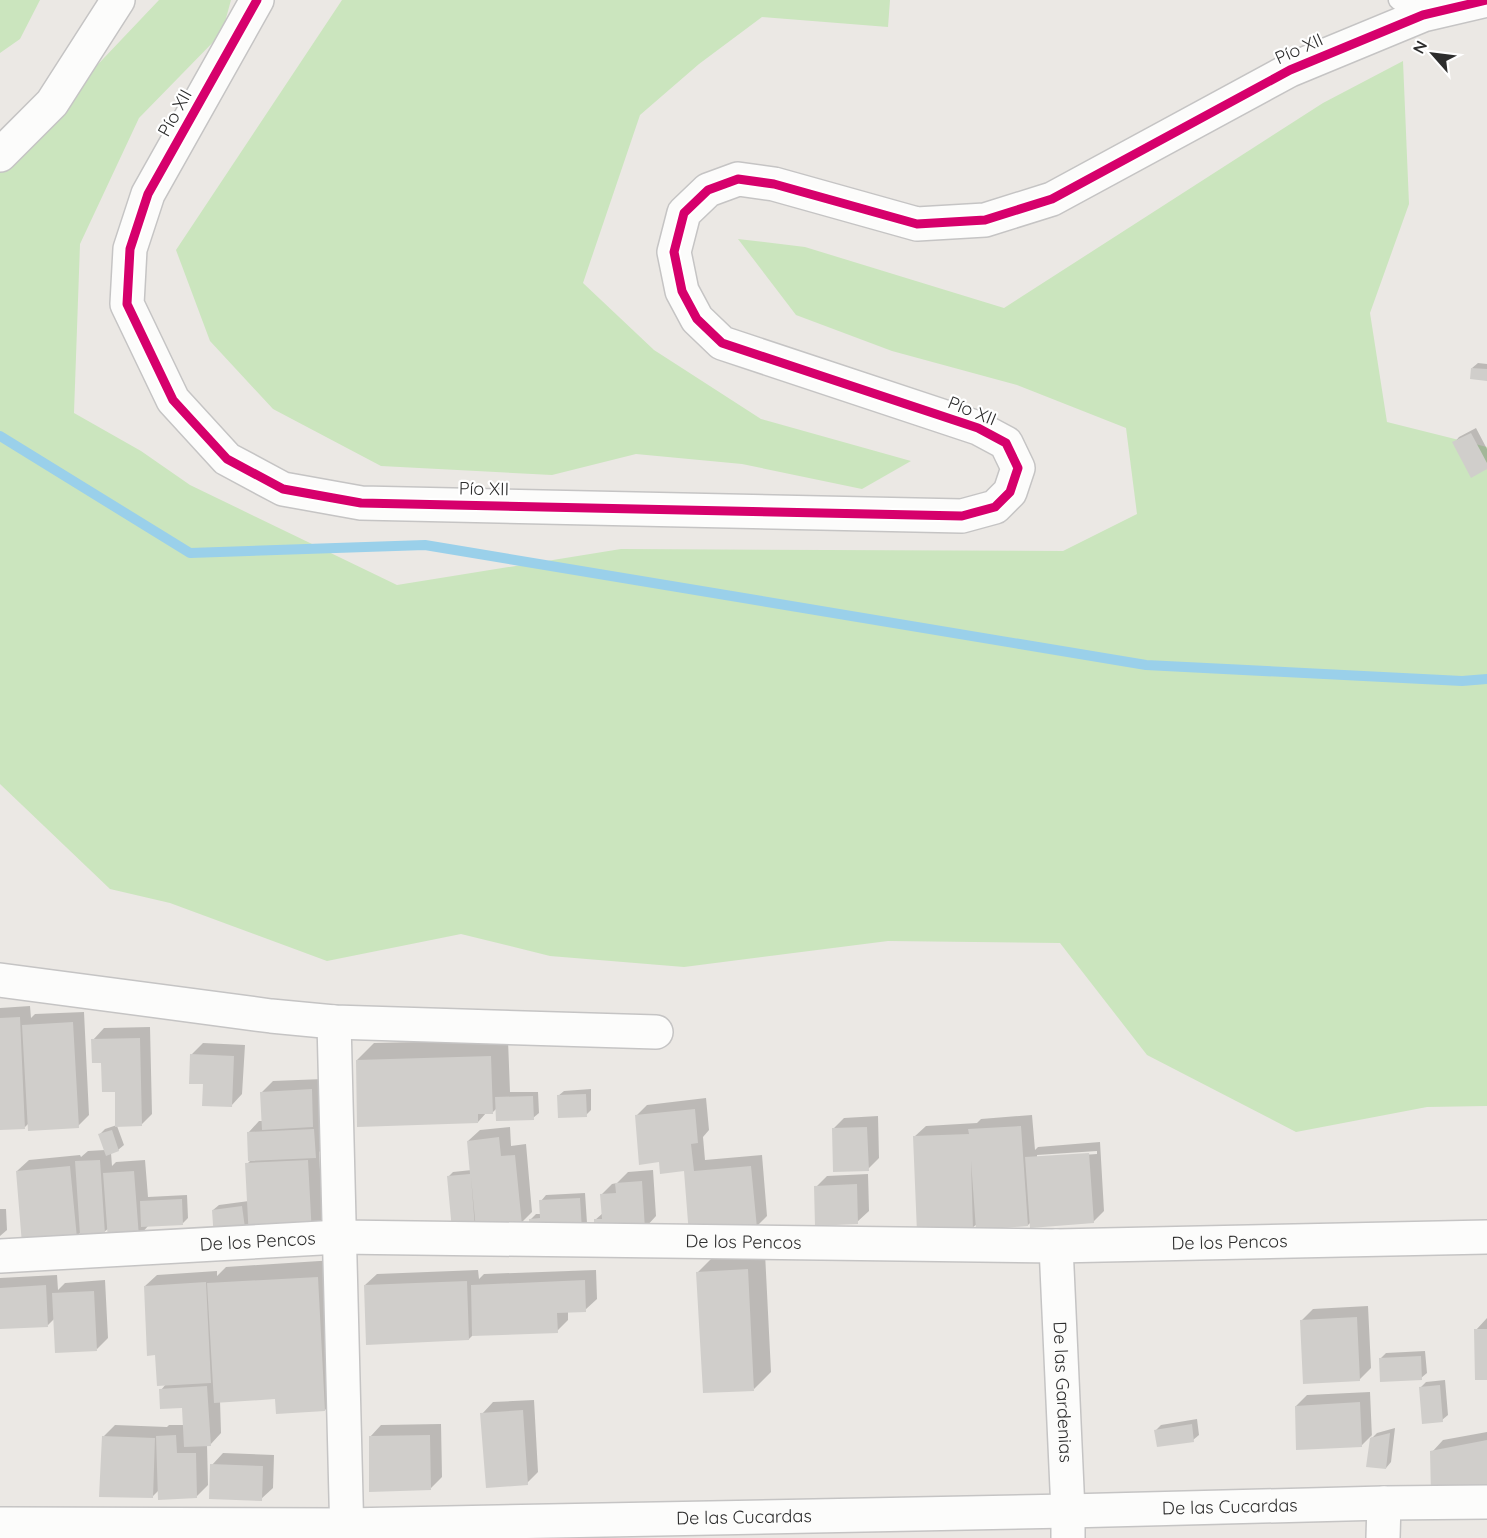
<svg xmlns="http://www.w3.org/2000/svg" width="1487" height="1538" font-family="Quicksand,sans-serif">
<rect width="100%" height="100%" fill="#ebe8e4"/>
<!-- green -->
<path fill="#cbe5be" d="M0 0H40L20 39 0 53Z
M159 0H231L222 33 139 118 80 244 74 413 141 451 190 485 397 585 621 549 1063 551 1137 514 1126 428 1017 385 892 351 796 315 738 239 805 247 1004 308 1323 103 1403 61 1409 204 1370 313 1387 422 1487 447V1106L1427 1107 1296 1132 1147 1055 1060 943 888 941 684 967 550 956 461 934 327 961 170 903 110 889 0 784V165L10 157Z
M342 0H890L888 27 762 17 699 64 640 115 583 283 654 350 761 419 911 461 862 489 742 464 636 454 552 475 381 466 273 409 210 341 176 250Z"/>
<!-- shadow -->
<path fill="#0003" fill-rule="evenodd" d="M1478 363 1487 364V379L1472 368Z
M1476 428 1487 449V468L1454 443 1459 437Z
M30 1006 31 1018 35 1014 84 1012 89 1115 78 1126 29 1123 25 1127 0 1129V1008Z
M150 1027 152 1114 141 1125 117 1126 124 1145 118 1150 111 1153 112 1166 116 1162 145 1160 148 1197 187 1195 188 1218 183 1223 149 1225 139 1236 109 1228 104 1232H81L76 1237 17 1171 29 1160 80 1155 81 1157 88 1151 105 1150 100 1134 105 1129 117 1125 116 1090 93 1040 104 1028Z
M508 1040 510 1092H538L539 1113 533 1118 497 1108 493 1112H487L478 1122 357 1060 374 1043Z
M203 1043 245 1045 242 1094 231 1106 204 1083 191 1055Z
M323 1079 326 1145 319 1152 323 1223 245 1234 213 1210 219 1205 249 1201 247 1164 250 1161 248 1133 259 1121H263L262 1092 273 1081Z
M591 1089V1110L586 1115 558 1096 564 1091Z
M706 1098 709 1130 703 1137 705 1160 762 1155 767 1216 756 1227 685 1170 661 1161 636 1116 647 1105Z
M1032 1115 1035 1150 1038 1147 1100 1142 1104 1211 1093 1222H1031L1028 1225 977 1224 972 1228 914 1137 926 1126 977 1123 981 1119ZM1097 1151V1154L1037 1158V1155Z
M878 1116 879 1158 868 1169 833 1129 844 1118Z
M510 1127 511 1146 526 1144 532 1212 521 1223 474 1227 448 1177 453 1172 472 1170 468 1141 480 1130Z
M653 1170 656 1216 645 1228 595 1220 603 1213 601 1195 612 1184 617 1183 628 1172Z
M868 1174 869 1211 857 1222 816 1187 827 1176Z
M585 1193 587 1223 581 1229 531 1219 536 1214H541V1201L546 1195Z
M0 1209H6L7 1230 0 1236Z
M765 1253 771 1372 754 1389 698 1272 715 1255Z
M335 1260 342 1393 325 1410 277 1397 220 1401 221 1433 210 1445H207L208 1485 196 1497 159 1490 152 1497 103 1437 115 1425 167 1427 169 1425H184L183 1407 161 1390 166 1384 157 1354 145 1286 157 1275 217 1271V1276L226 1267Z
M478 1270 479 1279 484 1274 596 1270 597 1299 585 1310 568 1311V1320L557 1331 473 1335 469 1339 365 1285 377 1274Z
M57 1275 58 1290 65 1283 105 1280 108 1338 97 1349 55 1318 48 1325 0 1328V1278Z
M1368 1306 1371 1368 1359 1380 1302 1320 1313 1309Z
M1487 1318V1378L1476 1330Z
M1425 1351 1427 1373 1421 1378 1381 1358 1386 1353Z
M1445 1380 1448 1415 1442 1420 1421 1387 1426 1382Z
M1370 1392 1372 1438 1377 1433 1395 1428 1391 1462 1386 1468 1368 1466 1372 1435 1361 1446 1296 1406 1307 1395Z
M534 1400 538 1472 527 1483 482 1414 493 1402Z
M1197 1419 1199 1435 1193 1440 1156 1430 1161 1425Z
M441 1424 442 1477 431 1488 370 1437 381 1425Z
M1487 1432V1494L1432 1452 1443 1440Z
M223 1453 274 1455 273 1488 261 1499 212 1465Z"/>
<g fill="none" stroke-linecap="round" stroke-linejoin="round">
<!-- stream -->
<path stroke="#9ad0ea" stroke-width="10" d="M0 436 190 553 425 545 1146 665 1462 681 1487 679"/>
</g>
<!-- building -->
<path fill="#d0cecb" d="M1471 368 1487 369V381L1470 379Z
M1471 433 1487 463V469L1471 478 1452 442Z
M20 1017 25 1129 0 1130V1018Z
M73 1022 79 1128 28 1131 22 1025Z
M140 1038 142 1126 115 1127V1092H102L101 1063H92L91 1039Z
M190 1054 234 1056 232 1107 202 1106 203 1084H189Z
M491 1056 493 1114H478V1123L357 1127 356 1060Z
M312 1089 313 1127 262 1130 260 1092Z
M586 1094 587 1117 558 1118 557 1095Z
M533 1096 534 1120 496 1121 495 1097Z
M695 1109 698 1143 691 1144 694 1171 751 1166 757 1228 689 1235 684 1171 660 1174 659 1162 639 1165 635 1115Z
M1021 1126 1028 1226 976 1230 971 1161 973 1230 917 1233 913 1136 969 1134 968 1129Z
M867 1127 869 1171 833 1172 832 1128Z
M314 1129 316 1158 248 1161 247 1132Z
M112 1130 119 1151 106 1156 98 1134Z
M499 1137 501 1156 515 1155 522 1225 476 1230 471 1177 475 1228 452 1230 447 1176 470 1174 467 1141Z
M1089 1153 1094 1223 1030 1228 1025 1157Z
M100 1160 105 1234 80 1235 75 1161Z
M308 1160 312 1235 249 1239 245 1163Z
M70 1166 77 1238 22 1244 16 1171Z
M134 1171 139 1237 108 1240 103 1173Z
M642 1181 645 1229 594 1233V1219H602L600 1194 616 1193 615 1183Z
M857 1184 858 1224 815 1226 814 1186Z
M580 1198 582 1230 530 1233 529 1219 540 1218 539 1200Z
M182 1199 183 1225 141 1227 140 1201Z
M242 1206 246 1235 214 1239 212 1210Z
M748 1269 754 1391 703 1393 696 1272Z
M318 1277 325 1411 276 1414 275 1399 214 1403 207 1283Z
M585 1280 586 1312 557 1313 558 1333 472 1336 471 1285Z
M467 1281 469 1340 366 1345 364 1285Z
M206 1282 211 1383 157 1386 155 1355 147 1356 144 1286Z
M46 1285 48 1327 0 1329V1288Z
M94 1291 97 1351 55 1353 52 1293Z
M1357 1317 1360 1381 1303 1384 1300 1320Z
M1474 1329H1487V1380H1475Z
M1421 1356 1422 1380 1380 1382 1379 1358Z
M1440 1385 1443 1422 1422 1424 1419 1387Z
M207 1386 211 1446 184 1447 182 1408 160 1409 159 1389Z
M1360 1402 1362 1447 1296 1450 1295 1406Z
M523 1410 528 1485 486 1488 480 1413Z
M1192 1424 1194 1442 1157 1447 1154 1430Z
M1390 1433 1386 1469 1366 1467 1370 1438Z
M176 1435 177 1453H196L197 1498 158 1500 156 1436Z
M430 1435 431 1490 369 1492V1436Z
M102 1436 155 1438 153 1498 99 1497Z
M1487 1440V1495H1431L1430 1451Z
M210 1464 263 1466 262 1501 209 1499Z"/>
<g fill="none" stroke-linecap="round" stroke-linejoin="round">
<!-- service casing -->
<g stroke="#c5c4c4" stroke-width="21">
<path id="service" d="M1398 0 1423 15"/>
</g>
<!-- minor casing -->
<g stroke="#c5c4c4" stroke-width="36">
<g id="minor">
<path d="M257 0 148 194 130 249 127 304 173 400 227 459 283 489 361 503 962 516 995 507 1010 492 1018 468 1006 443 978 428 722 343 697 319 682 291 674 252 684 213 708 190 738 179 774 184 917 224 985 220 1052 199 1290 70 1423 15 1487 0"/>
<path d="M0 155 52 103 118 0"/>
<path d="M0 980 271 1016 334 1022 656 1032"/>
<path d="M334 1022 347 1538"/>
<path id="s1" d="M1056 1246 1068 1511V1538"/>
<path id="s2" d="M0 1256 339 1237 1056 1246 1487 1237"/>
<path id="s3" d="M0 1524 346 1525 1068 1511 1384 1503 1487 1502"/>
<path d="M1383 1538 1384 1503"/>
</g>
</g>
<!-- service -->
<use href="#service" stroke="#fcfcfb" stroke-width="18"/>
<!-- minor -->
<use href="#minor" stroke="#fcfcfb" stroke-width="33"/>
<!-- cycleway casing -->
<g stroke="#fff" stroke-width="13">
<path id="cycleway" d="M257 0 148 194 130 249 127 304 173 400 227 459 283 489 361 503 962 516 995 507 1010 492 1018 468 1006 443 978 428 722 343 697 319 682 291 674 252 684 213 708 190 738 179 774 184 917 224 985 220 1052 199 1290 70 1423 15 1487 0"/>
</g>
<!-- cycleway -->
<use href="#cycleway" stroke="#d6006c" stroke-width="9"/>
</g>
<g text-anchor="middle" stroke-width="4.5" stroke-linejoin="round" paint-order="stroke">
<!-- street labels -->
<g font-size="18" fill="#2d2d2d" stroke="#fff">
<text transform="translate(1299 49) rotate(-24)" y="6">Pío XII</text>
<text transform="translate(175 113) rotate(-61)" y="6">Pío XII</text>
<text transform="translate(972 411) rotate(22)" y="6">Pío XII</text>
<text transform="translate(484 489) rotate(1)" y="6">Pío XII</text>
<text dy="6" stroke="none"><textPath href="#s2" startOffset="258">De los Pencos</textPath></text>
<text dy="6" stroke="none"><textPath href="#s2" startOffset="744">De los Pencos</textPath></text>
<text dy="6" stroke="none"><textPath href="#s2" startOffset="1230">De los Pencos</textPath></text>
<text dy="6" stroke="none"><textPath href="#s1" startOffset="146">De las Gardenias</textPath></text>
<text dy="6" stroke="none"><textPath href="#s3" startOffset="1230">De las Cucardas</textPath></text>
<text dy="6" stroke="none"><textPath href="#s3" startOffset="744">De las Cucardas</textPath></text>
</g>
</g>
<!-- north arrow -->
<g transform="translate(1433 54) rotate(298)" stroke="#ffffff" stroke-width="4.5" paint-order="stroke">
<path d="M0-4.5L10 22L0 15L-10 22Z" fill="#2d2d2d"/>
<text y="-9" font-size="16" font-weight="bold" text-anchor="middle" fill="#2d2d2d">N</text>
</g>
</svg>
